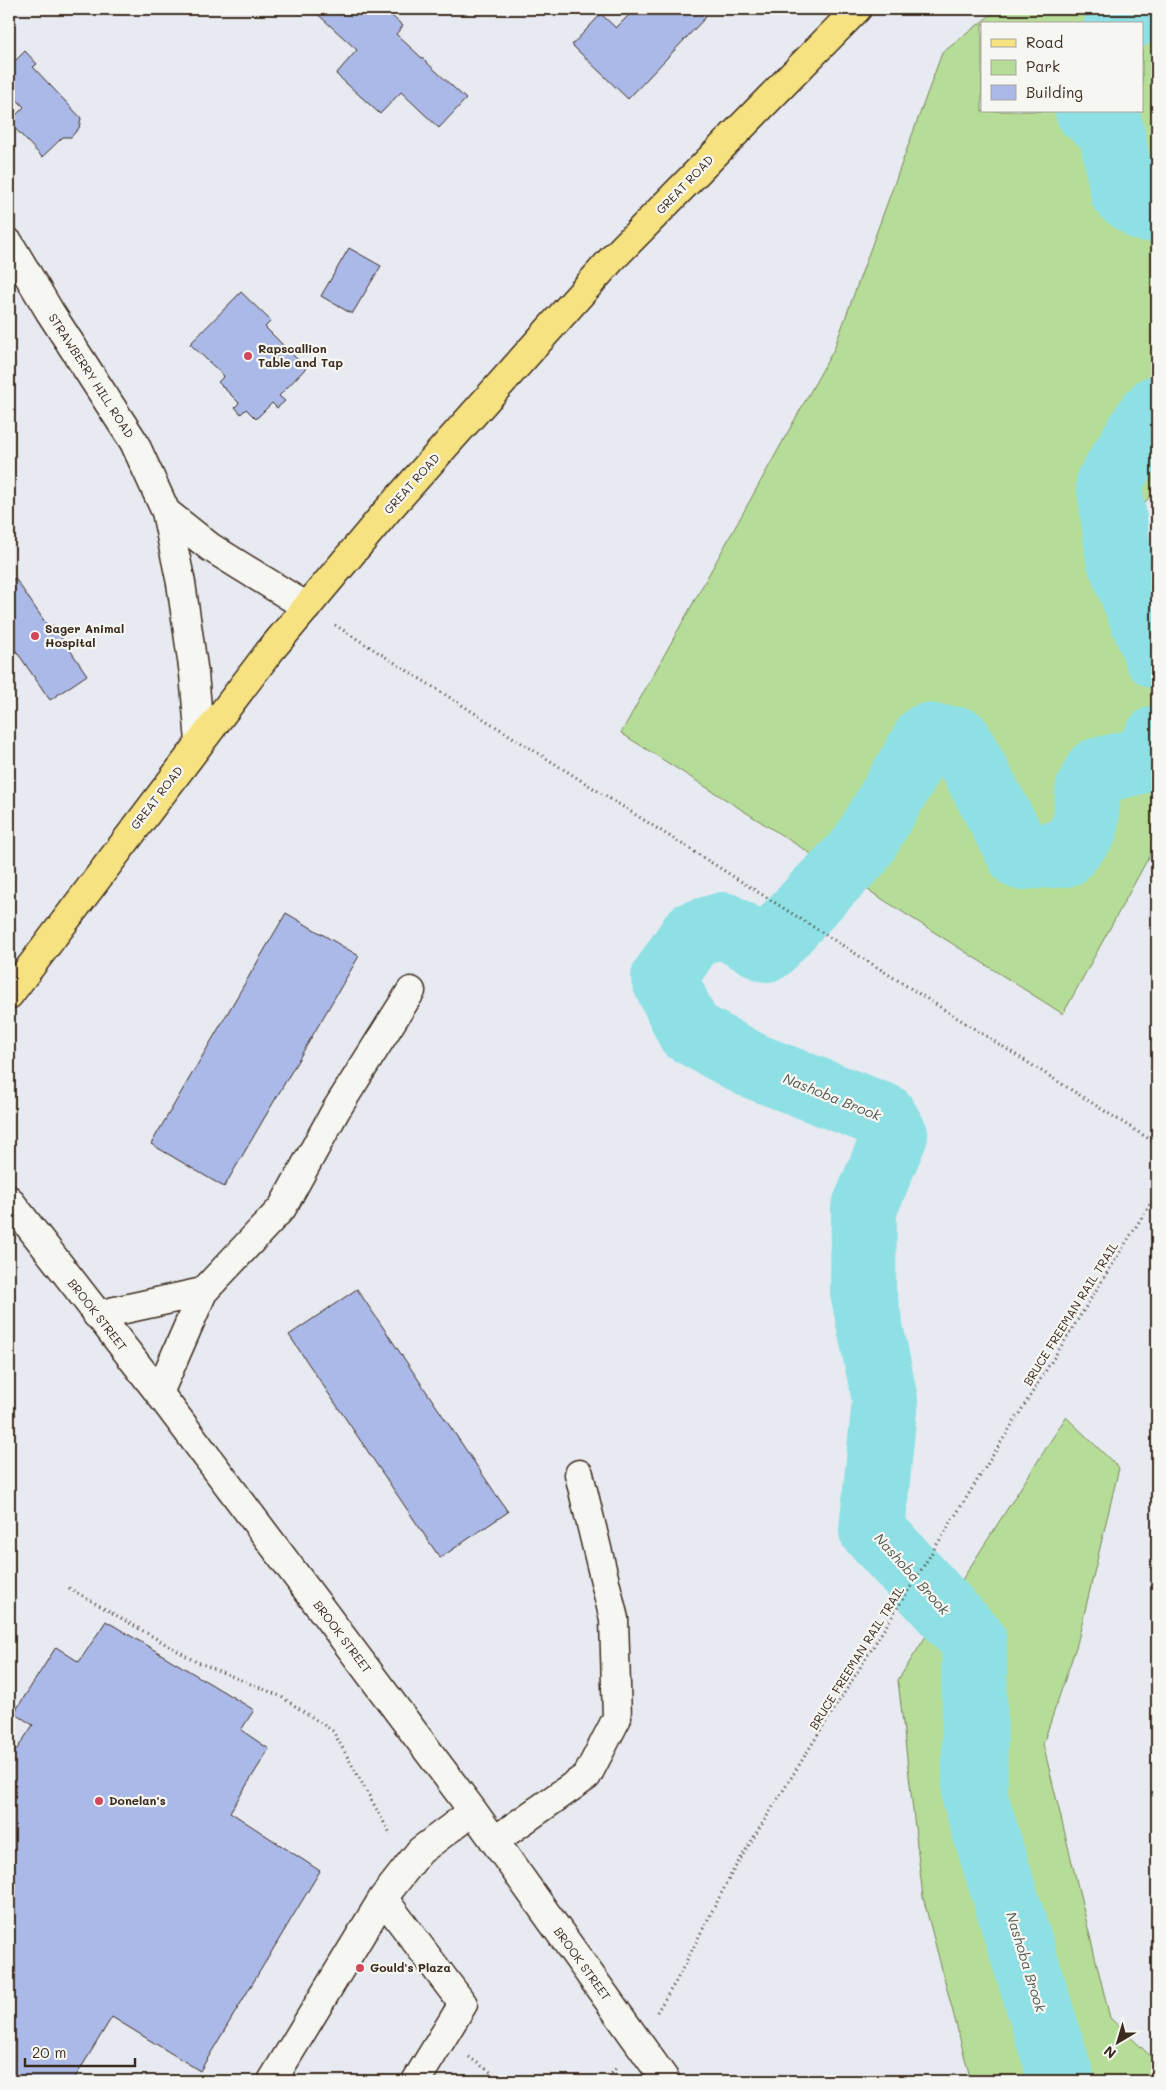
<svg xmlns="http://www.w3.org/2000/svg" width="1166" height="2090" font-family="Mali,sans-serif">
<rect width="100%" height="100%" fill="#e7eaf0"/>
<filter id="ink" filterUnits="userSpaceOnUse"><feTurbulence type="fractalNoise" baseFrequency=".02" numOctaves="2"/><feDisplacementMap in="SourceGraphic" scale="10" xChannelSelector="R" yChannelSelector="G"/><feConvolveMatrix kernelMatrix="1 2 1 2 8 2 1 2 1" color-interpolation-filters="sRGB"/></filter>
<g filter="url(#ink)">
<!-- green -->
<path fill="#b6dd98" stroke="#78845b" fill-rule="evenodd" d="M998 9H1157V488L1131 519 1157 574V842L1063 1014 621 733 834 349 942 53ZM982 24H1142V111H982Z
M1066 1417 1119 1468 1077 1644 1043 1744 1110 2018 1157 2062V2081H971L923 1897 898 1680Z"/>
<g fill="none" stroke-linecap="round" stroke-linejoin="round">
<!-- river -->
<path stroke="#8ee0e5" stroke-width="66" d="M1117 24 1144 9
M1088 111 1111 129 1123 193 1145 209 1157 201
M1157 408 1150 415 1109 482 1119 559 1157 656
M1062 2081 975 1798 974 1641 872 1530 885 1400 863 1292 864 1209 895 1135 884 1116 751 1065 689 1031 664 978 693 934 723 925 767 949 820 891 860 851 927 736 959 740 1021 857 1065 854 1085 829 1088 790 1097 771 1144 760 1157 738"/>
</g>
<!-- building -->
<path fill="#abb9e9" stroke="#3b2a1e" d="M312 9H384L403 26 396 34 466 99 439 128 401 92 380 114 336 74 357 50Z
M635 9H697L706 17 628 99 572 45 601 14 616 28Z
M25 51 37 64 33 67 81 118 79 128 71 137H63L42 157 9 122 24 107 9 91V82L11 80 9 78V67Z
M349 248 381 266 352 314 321 296Z
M241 292 271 321 265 327 306 368 279 396 285 401 277 408 272 403 256 419 246 409 241 414 235 407 239 403 218 382 224 376 190 344Z
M15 578 49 628 53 625 87 675 50 700 12 645 9 647V583Z
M286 913 359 956 224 1187 151 1144Z
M357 1289 508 1512 440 1558 289 1335Z
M106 1621 254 1710 241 1730 269 1749 230 1812 320 1871 200 2071 112 2017 73 2081H9V1761L33 1725 14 1713 56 1647 79 1662Z"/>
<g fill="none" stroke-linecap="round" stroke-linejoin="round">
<!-- minor casing -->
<g stroke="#3b2a1e" stroke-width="31">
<path id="minor" d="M9 243 50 312 134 442 166 512 181 583 194 674 200 742
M166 512 210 547 307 607
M9 1200 159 1393 473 1811 666 2081
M97 1315 203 1292
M159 1393 203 1292 282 1208 336 1110 411 991
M494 1841 587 1776 617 1718 614 1619 579 1474
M383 1898 463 2004 416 2081
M272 2081 383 1898 420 1851 473 1811"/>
</g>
<!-- major casing -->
<g stroke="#3b2a1e" stroke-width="31">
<path id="major" d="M9 995 269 652 387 511 611 260 857 9"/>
</g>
<!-- path -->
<path stroke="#3b2a1e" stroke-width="3" stroke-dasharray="1 4" stroke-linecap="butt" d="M335 625 1157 1144
M69 1588 195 1661 280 1696 333 1731 391 1835
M657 2012 675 1983 734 1869 1157 1193
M469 2057 503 2081
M605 2081 617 2067"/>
<!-- minor -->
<use href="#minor" stroke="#f6f6f2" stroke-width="28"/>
<!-- major -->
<use href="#major" stroke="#f6e281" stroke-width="28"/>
</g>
</g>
<!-- markers -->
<g fill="#d1495b" stroke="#f6f6f2" stroke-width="2">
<circle cx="248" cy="356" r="5"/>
<circle cx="35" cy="636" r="5"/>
<circle cx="99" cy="1801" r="5"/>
<circle cx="360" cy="1968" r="5"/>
</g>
<g text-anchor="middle" stroke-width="4.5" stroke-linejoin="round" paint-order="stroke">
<!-- street labels -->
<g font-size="12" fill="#3b2a1e" stroke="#f6f6f2">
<text transform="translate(685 185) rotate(-46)" y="4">GREAT ROAD</text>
<text transform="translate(91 376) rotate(57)" y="4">STRAWBERRY HILL ROAD</text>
<text transform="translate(412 484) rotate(-48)" y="4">GREAT ROAD</text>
<text transform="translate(157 798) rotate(-52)" y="4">GREAT ROAD</text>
<text transform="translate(1071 1314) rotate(-58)" y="4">BRUCE FREEMAN RAIL TRAIL</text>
<text transform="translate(97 1315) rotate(52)" y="4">BROOK STREET</text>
<text transform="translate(342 1637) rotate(53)" y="4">BROOK STREET</text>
<text transform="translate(857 1658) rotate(-58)" y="4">BRUCE FREEMAN RAIL TRAIL</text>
<text transform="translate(582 1964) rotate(54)" y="4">BROOK STREET</text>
</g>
<!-- poi labels -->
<g font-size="12" font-weight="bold" fill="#3b2a1e" stroke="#f6f6f2" text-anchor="start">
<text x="258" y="353">Rapscallion<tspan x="258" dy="14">Table and Tap</tspan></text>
<text x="45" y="633">Sager Animal<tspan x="45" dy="14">Hospital</tspan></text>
<text x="109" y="1805">Donelan's</text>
<text x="370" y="1972">Gould's Plaza</text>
</g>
<!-- water labels -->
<g font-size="14" font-style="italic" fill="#505850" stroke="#f6f6f2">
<text transform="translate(832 1097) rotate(22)" y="5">Nashoba Brook</text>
<text transform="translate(912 1574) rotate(48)" y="5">Nashoba Brook</text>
<text transform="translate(1026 1962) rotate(73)" y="5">Nashoba Brook</text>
</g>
</g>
<!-- margin -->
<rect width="1166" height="2090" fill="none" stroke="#f6f6f2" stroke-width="30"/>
<rect x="15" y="15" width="1136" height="2060" fill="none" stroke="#3b2a1e" stroke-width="2" filter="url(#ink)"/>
<!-- legend -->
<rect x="981" y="22" width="162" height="90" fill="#f6f6f2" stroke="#aba49d"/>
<rect x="991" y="39" width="25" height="8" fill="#f6e281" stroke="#aba49d"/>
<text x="1026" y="48" font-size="15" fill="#3b2a1e">Road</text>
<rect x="991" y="60" width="25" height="15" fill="#b6dd98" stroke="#aba49d"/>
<text x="1026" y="72" font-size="15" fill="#3b2a1e">Park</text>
<rect x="991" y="85" width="25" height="15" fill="#abb9e9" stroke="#aba49d"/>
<text x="1026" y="98" font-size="15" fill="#3b2a1e">Building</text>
<!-- north arrow -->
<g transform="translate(1118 2042) rotate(218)" stroke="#f6f6f2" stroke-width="4" paint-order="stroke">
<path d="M0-4L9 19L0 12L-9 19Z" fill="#3b2a1e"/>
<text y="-8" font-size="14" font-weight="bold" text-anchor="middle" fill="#3b2a1e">N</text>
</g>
<!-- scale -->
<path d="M25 2058v8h110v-8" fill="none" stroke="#3b2a1e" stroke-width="2.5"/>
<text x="32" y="2058" font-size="15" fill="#3b2a1e" stroke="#f6f6f2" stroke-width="4" paint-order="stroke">20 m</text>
</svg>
